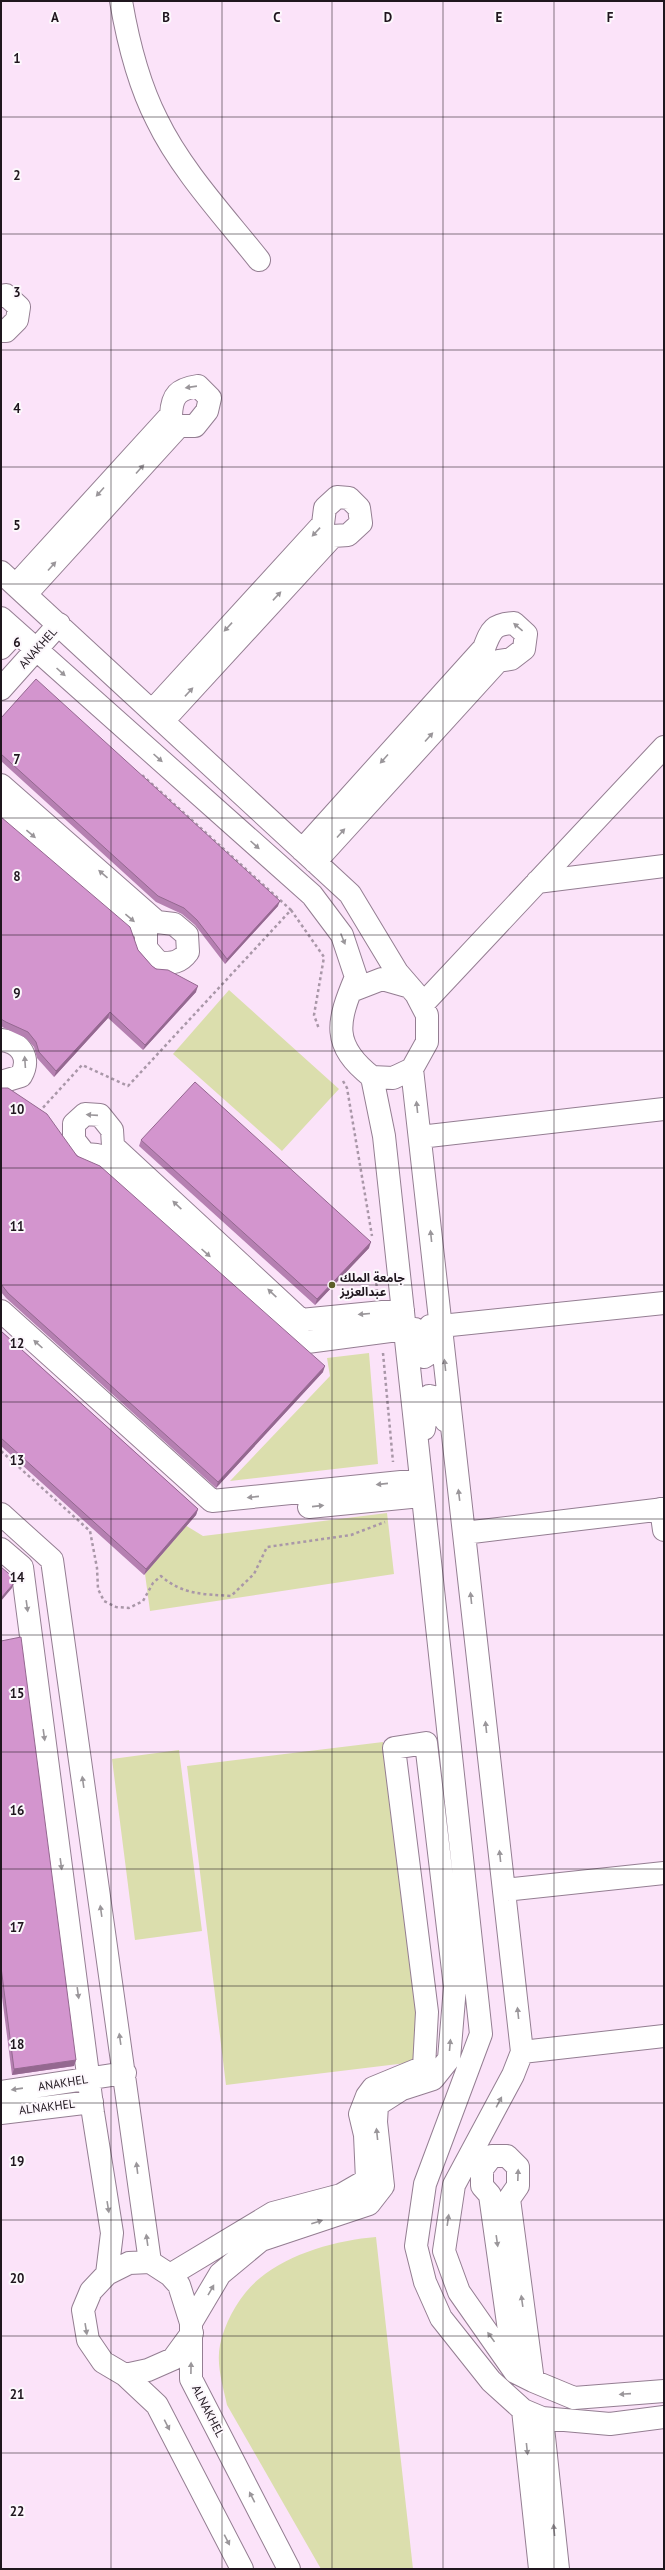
<svg xmlns="http://www.w3.org/2000/svg" width="665" height="2570" font-family="'PT Sans','Noto Sans Arabic',sans-serif">
<rect width="100%" height="100%" fill="#fbe3f9"/>
<!-- green -->
<path fill="#dbdead" d="M229 990 339 1089 282 1151 173 1054Z
M369 1353 378 1464 230 1481 330 1376 327 1358Z
M387 1513 394 1574 150 1611 145 1574 185 1525 203 1536Z
M383 1742 423 2061 226 2085 187 1766Z
M179 1750 202 1931 135 1940 112 1759Z
M376 2237 413 2569H321L227 2405C223 2386 216 2365 220 2345 225 2321 241 2293 260 2278 290 2253 338 2240 376 2237Z"/>
<g fill="none" stroke-linecap="round" stroke-linejoin="round">
<!-- minor casing -->
<g stroke="#947e92" stroke-width="24">
<path id="minor" d="M121 1C128 42 138 83 157 120 181 170 225 217 259 260
M1 296 6 295 19 307 17 320 6 331H1
M1 572 350 894 397 972 416 994 427 1015V1042L412 1069 522 2052 513 2075 454 2185 444 2251 459 2292 515 2372 533 2381 574 2398 664 2391
M16 585 171 415C172 395 178 389 198 386L210 398 207 411 195 426H179L26 594
M1 618 312 895 342 935 356 977C337 1022 331 1045 372 1077L384 1136 481 2034 425 2184 416 2246 425 2282 441 2318 491 2381 523 2410 542 2418 610 2424 664 2417
M1 648 16 632
M1 689 59 624
M152 711 323 524 325 508 337 497 349 498 359 508 361 523 348 535 333 536 163 721
M1 785 157 922 174 924 187 935 188 952C180 963 173 963 159 963L146 948V932L1 808
M302 850 484 648C491 630 493 624 514 623L526 634 524 649 511 659 498 661 315 862
M537 882 664 866
M351 991 382 979 410 987
M422 1005 664 747
M1 1040C21 1042 31 1058 21 1076L1 1082
M372 1077 393 1078 412 1069
M420 1137 664 1109
M403 1310 301 1320 113 1146 112 1130 100 1115 85 1114 74 1124V1140L85 1154 97 1155 307 1342 405 1329
M1 1311 212 1501 421 1480
M441 1326 664 1303
M415 1329 418 1351 424 1357 430 1353V1326
M424 1429 429 1396 438 1398 443 1404 446 1421
M309 1507 421 1496
M661 1509 664 1530
M1 1514 52 1560 150 2262 170 2275 179 2285 191 2323V2379L289 2569
M464 1533 664 1509
M1 1549 22 1567 93 2113 112 2233 107 2274 91 2291 83 2310 88 2340 103 2362 125 2375 157 2405 242 2569
M504 1890 664 1873
M522 2052 664 2036
M1 2092 125 2073
M1 2113 92 2102
M107 2274 129 2263 150 2262
M170 2275 273 2213 341 2195 367 2180 365 2135 360 2114 367 2096 373 2088 424 2067 427 2012 394 1748 426 1743 455 1987 449 2059 433 2079 402 2089 377 2105 376 2122 383 2186 369 2204 261 2240 220 2274 191 2323
M514 2366 490 2195 482 2186V2169L492 2156H507L518 2167V2186L509 2199 533 2381
M125 2375 148 2370 173 2359 192 2333
M523 2410 540 2569
M542 2418 558 2569"/>
</g>
<!-- path -->
<path stroke="#a997a8" stroke-width="2.5" stroke-dasharray="3 3" stroke-linecap="butt" d="M291 910 324 957 314 1015 319 1029
M343 1081 347 1088 372 1236
M39 1112 82 1065 128 1086 291 910 141 774
M376 1277 377 1292
M383 1353 393 1462
M1 1451 90 1531 97 1568 98 1589 104 1601 116 1607 129 1608 143 1601 153 1583 161 1576C183 1595 203 1594 231 1596L254 1574 267 1547 351 1535 385 1522"/>
<!-- minor -->
<use href="#minor" stroke="#fff" stroke-width="22"/>
</g>
<!-- wall -->
<path fill="#b580b1" d="M1 718 278 906 225 964 195 925 182 914 156 902 1 761Z
M1 817 138 950 152 966 196 992 143 1050 108 1018 54 1077 37 1058 34 1047 26 1038 4 1028 1 1026Z
M1 1088 323 1372 216 1488 6 1298 1 1292Z
M141 1140 369 1248 315 1305 139 1146Z
M1 1331 198 1509 196 1515 144 1575 1 1446Z
M1 1641 76 2060 74 2066 12 2075 1 1989Z"/>
<!-- shaded-wall -->
<path fill="#946890" d="M280 901 278 906 225 964 227 959Z
M198 986 196 992 143 1050 145 1045Z
M110 1012 108 1018 54 1077 56 1071Z
M371 1242 369 1248 315 1305 317 1299Z
M325 1366 323 1372 216 1488 218 1482Z
M198 1509 196 1515 144 1575 146 1569Z
M14 1583 12 1588 1 1601V1598Z
M76 2060 74 2066 12 2075 14 2069Z"/>
<!-- building -->
<path fill="#d395ce" stroke="#946890" d="M36 679 280 901 227 959 197 920 184 908 158 896 1 754V718Z
M1 817 130 927 138 950 152 966 156 969 168 970 198 986 145 1045 110 1012 56 1071 39 1052 36 1042 28 1032 6 1022 1 1019Z
M195 1082 371 1242 317 1299 141 1140Z
M1 1088H8L47 1114 77 1156 100 1166 325 1366 218 1482 8 1293 1 1284Z
M1 1331 198 1509 146 1569 1 1438Z
M1 1567 14 1578V1583L1 1598Z
M21 1637 76 2060 14 2069 1 1967V1641Z"/>
<!-- one-way arrows -->
<defs><path id="oneway-solid" d="M-6-.8H1V-3.2L6.5 0L1 3.2V.8H-6Z"/></defs>
<g fill="#9a969a">
<use href="#oneway-solid" transform="translate(191 387) rotate(172)"/>
<use href="#oneway-solid" transform="translate(140 469) rotate(-48)"/>
<use href="#oneway-solid" transform="translate(100 492) rotate(132)"/>
<use href="#oneway-solid" transform="translate(316 532) rotate(133)"/>
<use href="#oneway-solid" transform="translate(52 566) rotate(-48)"/>
<use href="#oneway-solid" transform="translate(277 596) rotate(-47)"/>
<use href="#oneway-solid" transform="translate(228 627) rotate(133)"/>
<use href="#oneway-solid" transform="translate(518 627) rotate(-140)"/>
<use href="#oneway-solid" transform="translate(61 672) rotate(42)"/>
<use href="#oneway-solid" transform="translate(189 692) rotate(-47)"/>
<use href="#oneway-solid" transform="translate(429 737) rotate(-48)"/>
<use href="#oneway-solid" transform="translate(158 758) rotate(42)"/>
<use href="#oneway-solid" transform="translate(384 759) rotate(132)"/>
<use href="#oneway-solid" transform="translate(341 833) rotate(-48)"/>
<use href="#oneway-solid" transform="translate(31 834) rotate(40)"/>
<use href="#oneway-solid" transform="translate(255 845) rotate(42)"/>
<use href="#oneway-solid" transform="translate(103 874) rotate(-139)"/>
<use href="#oneway-solid" transform="translate(130 918) rotate(40)"/>
<use href="#oneway-solid" transform="translate(343 939) rotate(68)"/>
<use href="#oneway-solid" transform="translate(25 1062) rotate(-94)"/>
<use href="#oneway-solid" transform="translate(417 1107) rotate(-96)"/>
<use href="#oneway-solid" transform="translate(92 1115) rotate(-176)"/>
<use href="#oneway-solid" transform="translate(177 1205) rotate(-137)"/>
<use href="#oneway-solid" transform="translate(431 1236) rotate(-96)"/>
<use href="#oneway-solid" transform="translate(206 1253) rotate(42)"/>
<use href="#oneway-solid" transform="translate(272 1293) rotate(-137)"/>
<use href="#oneway-solid" transform="translate(364 1314) rotate(175)"/>
<use href="#oneway-solid" transform="translate(38 1344) rotate(-138)"/>
<use href="#oneway-solid" transform="translate(445 1365) rotate(-96)"/>
<use href="#oneway-solid" transform="translate(382 1484) rotate(174)"/>
<use href="#oneway-solid" transform="translate(459 1495) rotate(-97)"/>
<use href="#oneway-solid" transform="translate(253 1497) rotate(174)"/>
<use href="#oneway-solid" transform="translate(318 1506) rotate(-6)"/>
<use href="#oneway-solid" transform="translate(471 1598) rotate(-96)"/>
<use href="#oneway-solid" transform="translate(27 1606) rotate(82)"/>
<use href="#oneway-solid" transform="translate(486 1727) rotate(-96)"/>
<use href="#oneway-solid" transform="translate(44 1735) rotate(82)"/>
<use href="#oneway-solid" transform="translate(83 1782) rotate(-98)"/>
<use href="#oneway-solid" transform="translate(500 1856) rotate(-96)"/>
<use href="#oneway-solid" transform="translate(61 1864) rotate(82)"/>
<use href="#oneway-solid" transform="translate(101 1911) rotate(-98)"/>
<use href="#oneway-solid" transform="translate(78 1993) rotate(82)"/>
<use href="#oneway-solid" transform="translate(518 2013) rotate(-96)"/>
<use href="#oneway-solid" transform="translate(120 2039) rotate(-98)"/>
<use href="#oneway-solid" transform="translate(450 2045) rotate(-85)"/>
<use href="#oneway-solid" transform="translate(17 2089) rotate(172)"/>
<use href="#oneway-solid" transform="translate(499 2102) rotate(-62)"/>
<use href="#oneway-solid" transform="translate(377 2134) rotate(-96)"/>
<use href="#oneway-solid" transform="translate(137 2168) rotate(-97)"/>
<use href="#oneway-solid" transform="translate(518 2175) rotate(-88)"/>
<use href="#oneway-solid" transform="translate(108 2207) rotate(81)"/>
<use href="#oneway-solid" transform="translate(448 2220) rotate(-82)"/>
<use href="#oneway-solid" transform="translate(317 2222) rotate(-18)"/>
<use href="#oneway-solid" transform="translate(147 2240) rotate(-98)"/>
<use href="#oneway-solid" transform="translate(497 2241) rotate(82)"/>
<use href="#oneway-solid" transform="translate(211 2290) rotate(-60)"/>
<use href="#oneway-solid" transform="translate(522 2301) rotate(-98)"/>
<use href="#oneway-solid" transform="translate(86 2329) rotate(81)"/>
<use href="#oneway-solid" transform="translate(491 2337) rotate(-126)"/>
<use href="#oneway-solid" transform="translate(191 2368) rotate(-89)"/>
<use href="#oneway-solid" transform="translate(625 2394) rotate(176)"/>
<use href="#oneway-solid" transform="translate(167 2425) rotate(63)"/>
<use href="#oneway-solid" transform="translate(527 2449) rotate(84)"/>
<use href="#oneway-solid" transform="translate(252 2497) rotate(-117)"/>
<use href="#oneway-solid" transform="translate(554 2530) rotate(-96)"/>
<use href="#oneway-solid" transform="translate(227 2540) rotate(63)"/>
</g>
<!-- grid -->
<path fill="none" stroke="#1f161e" stroke-width="1" stroke-opacity="0.55" d="M111 1V2569M222 1V2569M332 1V2569M443 1V2569M554 1V2569M1 117H664M1 234H664M1 350H664M1 467H664M1 584H664M1 701H664M1 818H664M1 935H664M1 1051H664M1 1168H664M1 1285H664M1 1402H664M1 1519H664M1 1635H664M1 1752H664M1 1869H664M1 1986H664M1 2103H664M1 2220H664M1 2336H664M1 2453H664"/>
<!-- markers -->
<circle fill="#5c5d2a" stroke="#fcf7fc" stroke-width="1.5" cx="332" cy="1285" r="4"/>
<g text-anchor="middle" stroke-width="4" stroke-linejoin="round" paint-order="stroke">
<!-- street labels -->
<g font-size="12" fill="#1f161e" stroke="#fcf7fc">
<text transform="translate(38 648) rotate(-48)" y="4">ANAKHEL</text>
<text transform="translate(63 2083) rotate(-9)" y="4">ANAKHEL</text>
<text transform="translate(47 2107) rotate(-7)" y="4">ALNAKHEL</text>
<text transform="translate(208 2411) rotate(63)" y="4">ALNAKHEL</text>
</g>
<!-- poi labels -->
<g font-size="12" font-weight="bold" fill="#1f161e" stroke="#fcf7fc" text-anchor="start">
<text x="340" y="1282">جامعة الملك<tspan x="340" dy="14">عبدالعزيز</tspan></text>
</g>
</g>
<g font-size="13" text-anchor="middle" font-weight="bold" fill="#1f161e" stroke="#fcf7fc" stroke-width="4" stroke-linejoin="round" paint-order="stroke">
<text x="55" y="22">A</text>
<text x="166" y="22">B</text>
<text x="277" y="22">C</text>
<text x="388" y="22">D</text>
<text x="499" y="22">E</text>
<text x="610" y="22">F</text>
<text x="17" y="63">1</text>
<text x="17" y="180">2</text>
<text x="17" y="297">3</text>
<text x="17" y="413">4</text>
<text x="17" y="530">5</text>
<text x="17" y="647">6</text>
<text x="17" y="764">7</text>
<text x="17" y="881">8</text>
<text x="17" y="998">9</text>
<text x="17" y="1114">10</text>
<text x="17" y="1231">11</text>
<text x="17" y="1348">12</text>
<text x="17" y="1465">13</text>
<text x="17" y="1582">14</text>
<text x="17" y="1698">15</text>
<text x="17" y="1815">16</text>
<text x="17" y="1932">17</text>
<text x="17" y="2049">18</text>
<text x="17" y="2166">19</text>
<text x="17" y="2283">20</text>
<text x="17" y="2399">21</text>
<text x="17" y="2516">22</text>
</g>
<!-- border -->
<rect width="665" height="2570" fill="none" stroke="#1f161e" stroke-width="4"/>
</svg>
